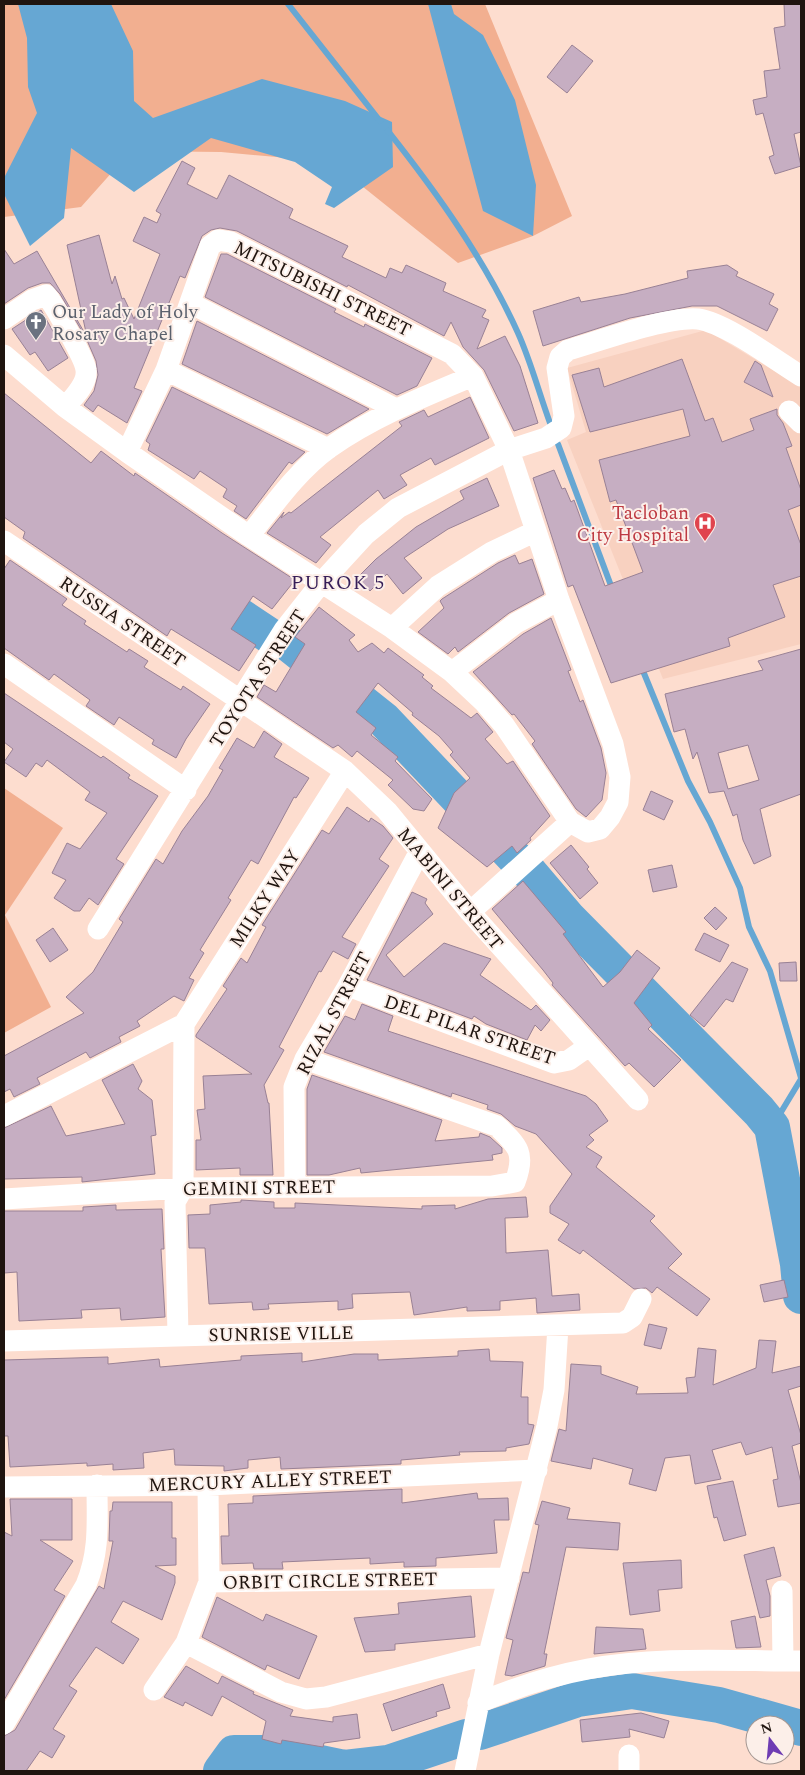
<svg xmlns="http://www.w3.org/2000/svg" width="805" height="1775" font-family="Spectral,serif">
<rect width="100%" height="100%" fill="#fdddcf"/>
<!-- built -->
<path fill="#f8d1c0" d="M706 330 801 387V644L663 679 567 440 586 432 567 368Z"/>
<!-- green -->
<path fill="#f2af90" d="M4 4H485L572 216 533 236 458 263 332 162 221 152 131 151 81 207 4 217Z
M4 788 63 828 5 915 51 1007 4 1033Z"/>
<!-- water -->
<path fill="#66a7d3" d="M18 4H111L133 51 134 101 153 118 262 79 345 101 392 122 393 167 334 208 325 204 332 187 295 162 211 138 134 192 71 148 64 218 30 246 4 194V178L37 113 28 87 27 38Z
M428 4H451L454 14 483 35 515 100 536 185 533 236 483 211Z"/>
<g fill="none" stroke-linecap="round" stroke-linejoin="round">
<!-- stream -->
<path stroke="#66a7d3" stroke-width="6" d="M288 4 380 121
M388 131C437 193 485 260 518 333 531 362 539 393 550 423
M558 444 613 591
M641 666 688 781 710 822 740 888 749 927 770 971 801 1078
M772 1127 801 1079"/>
<!-- river -->
<path stroke="#66a7d3" stroke-width="36" d="M198 588 270 636
M290 645 383 719 515 858
M528 871 568 918 759 1111 772 1127 798 1264 801 1296
M480 1732 578 1699 632 1691 719 1705 801 1728
M221 1771 234 1753H273L345 1768 388 1763 466 1737"/>
</g>
<!-- building -->
<path fill="#c6aec2" stroke="#998195" fill-rule="evenodd" d="M784 4H801V132L794 134 801 166 775 174 769 157 774 155 763 113 756 115 753 100 767 97 764 71 780 69 774 28 785 26Z
M572 45 593 61 567 93 547 77Z
M182 161 195 168 187 184 217 199 229 175 293 209 289 218 348 246 342 257 386 278 390 268 402 273 406 265 446 283 443 291 486 310 482 317 489 320 477 349 505 336 520 366 538 423 514 431 484 370 463 347 451 322 444 336 348 285 347 287 237 231 220 228 211 230 202 236 185 278 180 276 134 388 142 391 127 423 98 405 93 412 84 405 94 391 98 375 96 361 86 338 60 294 50 283H42L28 288 4 304V249L14 264 37 251 87 337 67 245 99 235 112 284 115 276 122 299 124 298 134 319 160 254 133 241 144 217 157 223 161 214 156 211Z
M221 254H227L336 309 334 312 364 327 365 324 432 358 417 386 397 395 205 297Z
M727 265 738 272 736 276 774 294 769 304 778 309 767 331 717 306H692L630 318 543 346 533 311 579 297 581 302 625 294 688 278 687 271Z
M41 310 68 358 48 371 35 352 30 355 12 329Z
M197 321 369 409 327 434 182 364Z
M682 359 705 421 713 418 722 442 754 430 750 419 777 409V415L783 423 792 446 786 448 801 490V505L788 510 801 545V576L773 585 785 617 728 638 730 646 611 683 573 585 568 587 533 478 554 470 562 489 565 488 571 502 574 500 605 586 643 572 616 500 610 502 599 460 690 436 683 409 590 432 572 375 599 368 604 387Z
M755 361 761 365 773 397 744 382Z
M172 387 305 452 292 464 289 462 246 519 234 511 237 506 223 497 227 489 200 471 194 479 148 450 150 444 146 441Z
M4 393 91 463 101 451 134 476 135 473 222 533 295 580 272 609 253 596 231 629 256 645 239 671 171 629 167 636 23 538 25 532 4 517Z
M470 397 489 438 435 465 431 458 400 475 407 485 384 499 378 490 320 537 331 545 316 563 267 533 284 512 281 518 289 512 291 513 402 426 399 422 424 410 428 417Z
M487 478 499 506 448 529 404 558 422 578 403 594 387 574 370 591 357 578 376 559 416 527 464 499 460 491Z
M515 555 519 564 532 559 544 594 509 613 458 652 455 647 448 654 418 632 444 608 440 601 442 599 498 563Z
M10 560 67 599 62 605 86 621 84 624 127 652 129 649 148 661 144 667 181 690 183 686 210 704 186 739 176 758 152 744 154 740 119 717 114 725 86 706 90 700 54 674 49 680 4 648V569Z
M319 607 355 635 349 640 358 652 372 643 384 653 388 648 424 675 422 677 433 686 431 688 471 718 477 713 493 732 485 739 507 764 513 761 550 816 530 838 531 840 517 853 512 846 487 867 438 828 454 793 470 778 450 755 453 752 439 736 412 715 413 713 378 683 356 712 376 728 371 735 398 757 395 761 432 799 424 811 413 809 388 785 393 780 357 751 352 757 338 745 333 748 257 697 264 685 276 692 305 644 295 637Z
M551 618 571 670 568 671 580 702 583 700 601 748 606 773 602 800 586 817 576 809 532 744 535 741 514 714 512 715 473 672 523 634Z
M801 649V794L760 809 771 856 754 864 743 840 737 814 733 816 724 791 709 793 697 752 693 759 685 729 674 732 665 694 763 670 758 661ZM748 745 759 780 728 789 718 753Z
M4 693 101 758 103 756 130 775 128 778 158 796 116 859 124 864 98 905 89 898 80 911H74L54 898 66 880 52 873 67 843 80 849 107 813 85 800 90 792 47 760 42 767 36 763 26 777 4 762 13 749 4 742Z
M264 731 282 744 274 757 309 778 296 798 294 797 258 864 251 860 228 898 231 900 200 950 204 953 189 978 194 980 184 1001 174 996 137 1021 140 1026 119 1037 121 1042 90 1058 86 1052 37 1078 40 1084 14 1097 10 1089 4 1092V1056L84 1013 66 997 93 972 123 922 119 919 156 859 163 864 182 831 208 796 223 770 219 768 237 738 254 748Z
M651 791 673 801 664 820 643 810Z
M347 807 369 822 371 818 383 826 393 838 379 859 389 866 342 937 356 944 348 959 333 951 321 972 319 971 279 1047 284 1050 264 1085 268 1103H269L273 1175H240V1168L196 1170V1140H201L197 1110 205 1109 203 1076 252 1074 196 1037V1035L227 989 223 986 241 958 247 963 266 927 262 925 322 830 329 834Z
M571 845 589 867 587 869 598 883 580 899 550 863Z
M672 865 677 887 653 892 648 870Z
M523 881 566 932 563 934 603 987 620 972 637 950 660 968 634 1003 652 1025 648 1029 681 1060 654 1087 629 1063 625 1066 552 985 553 983 543 970 492 909Z
M412 892 427 899 425 903 433 914 386 955 404 977 444 943 491 959 480 975 531 1010 536 1005 550 1020 541 1031 535 1025 527 1040 486 1024 474 1016 472 1019 367 980Z
M715 907 727 918 716 930 704 918Z
M53 928 68 950 50 962 36 940Z
M704 933 729 945 720 962 695 950Z
M732 962 748 969 733 1002 726 999 704 1027 690 1015Z
M796 962 797 981H780L779 963Z
M362 1004 393 1016 388 1031 586 1096 596 1104 608 1121 589 1135 594 1140 586 1147 602 1157 596 1167 655 1216 650 1221 682 1254 668 1268 710 1299 697 1316 657 1287 652 1293 646 1288 634 1289 583 1250 580 1254 558 1240 569 1224 550 1213V1206L572 1174 536 1134 515 1126 501 1114 487 1109 488 1105 452 1093 451 1097 324 1052 345 1016 355 1020Z
M133 1064 142 1081 138 1089 152 1100 156 1135 151 1136 155 1174 82 1182V1177L4 1179V1128L51 1106 66 1136 125 1124 102 1080Z
M312 1075 442 1120 435 1141 479 1137 480 1133 490 1137 502 1148V1153L492 1155 493 1160 462 1163 361 1173 360 1168 329 1175H307V1089Z
M526 1197 528 1217 505 1218 506 1253 548 1250 552 1296 579 1294 580 1310 537 1313 536 1298 500 1301V1310L467 1311V1307L414 1315 410 1292 352 1294 353 1308 338 1310V1301L268 1304 269 1309 253 1310 252 1302 209 1304 205 1248H189L188 1215 210 1214V1205L241 1202V1200L274 1202V1208H295V1203L422 1209V1206L455 1205V1209L488 1199Z
M116 1205V1210L162 1209 164 1249H161L165 1317 121 1320 120 1308 81 1310 82 1318 19 1321 17 1272 4 1273V1211H83V1207Z
M784 1280 788 1297 764 1302 760 1285Z
M649 1324 667 1328 661 1349 644 1345Z
M759 1340 776 1341 772 1373 801 1366V1386L788 1390 801 1435V1443L792 1446 801 1483V1503L778 1507 773 1480 778 1479 772 1447 746 1455 741 1442 712 1450 721 1479 695 1484 690 1455 665 1458 656 1491 629 1484 633 1469 593 1458 591 1469 551 1461 559 1429 566 1431 571 1364 601 1366V1374L638 1387 636 1394 688 1393 686 1378 695 1377 698 1348 716 1350 713 1385 756 1368Z
M489 1349 490 1361 523 1362 521 1397H528V1424L534 1425 529 1444 506 1448V1451L459 1452 460 1455 401 1460V1464L281 1469 280 1457 248 1460V1468L224 1471V1466L175 1465 174 1449 143 1453 144 1468 113 1470V1464L87 1466V1463L10 1467 8 1436H4V1360L108 1357V1364L159 1359 160 1367 241 1360V1356L302 1353V1362L354 1354H378V1360L458 1356V1351Z
M733 1481 746 1535 724 1541 717 1517 714 1518 707 1486Z
M402 1489V1503L477 1493 478 1499 508 1498 509 1520H494L497 1553 436 1558V1566L404 1567V1562L370 1564V1558L282 1562 283 1569H254L253 1563 222 1564 221 1536H229L228 1504 253 1503V1496Z
M10 1499H72V1540H40L73 1561 54 1590 65 1596 4 1700V1532L12 1536Z
M542 1501 570 1508 567 1519 620 1523 618 1550 566 1547 544 1654H547L545 1666 512 1676 505 1675 513 1640 506 1638 523 1572 529 1573 539 1525 535 1524Z
M113 1502H172V1538H176V1565L155 1566 175 1576V1583L162 1620 123 1601 111 1622 139 1639 123 1664 96 1647 69 1686 77 1691 53 1729 65 1736 52 1758 40 1751 26 1771H4V1736L15 1730 99 1586 104 1589 113 1541H109L110 1511H112Z
M774 1547 781 1576 766 1580 770 1596V1616L760 1618 744 1555Z
M681 1560 682 1588 658 1590 660 1611 630 1615 623 1563Z
M471 1596 475 1637 395 1644V1650L365 1652 354 1618 399 1614 398 1603Z
M217 1597 263 1621 266 1614 317 1636 299 1679 267 1665 265 1670 202 1637Z
M755 1616 761 1647 736 1648 731 1621Z
M596 1627 643 1629 646 1649 594 1654Z
M186 1666 218 1684 222 1676 254 1692 253 1694 293 1710 290 1716 333 1722V1717L357 1714 360 1738 324 1743 323 1747 282 1740 281 1744 262 1739 266 1721 222 1696 212 1716 185 1702 183 1706 164 1697Z
M443 1684 450 1708 436 1712 437 1716 392 1731 383 1704Z
M641 1713 669 1721 664 1738 629 1729 630 1737 582 1742 580 1720Z"/>
<g fill="none" stroke-linecap="round" stroke-linejoin="round">
<!-- minor -->
<path stroke="#fff" stroke-width="21" d="M190 303 396 409
M4 319 32 300 46 295C54 304 85 359 86 370 88 384 73 398 65 407
M4 355 65 407 127 452 249 536 392 628 452 672 484 702 504 725 570 822 588 832 600 829 610 817 618 802 620 777 613 744 559 600 509 450 473 376 452 354 231 242 218 240 210 246 166 370
M789 411 801 423
M127 452 166 370 328 449
M249 536C273 506 297 471 329 448 373 417 423 397 473 376
M4 541 345 771 387 811 470 912 638 1100
M392 628 438 586 492 552 536 531
M4 664 186 790
M452 672 516 623 559 600
M470 912 570 822
M98 929 284 630 321 583 366 534 398 508 509 450 546 438 561 428 564 416 557 368 560 357 568 350C599 341 668 316 698 319 726 323 775 360 801 376
M348 986 554 1063 569 1060 589 1046
M184 1024 345 771
M4 1116 184 1024
M295 1186 294 1087 305 1059 348 986 420 851
M4 1199 183 1188 492 1186 515 1182C526 1153 518 1146 497 1126L305 1059
M178 1335 175 1202 183 1188 184 1024
M4 1341 623 1323 632 1317 641 1299
M208 1485 209 1582
M4 1487 208 1485 537 1470
M782 1591 783 1661
M489 1654 326 1697 306 1699 281 1692 186 1643 209 1582 509 1578
M154 1690 186 1643
M478 1703C514 1688 550 1676 588 1669 657 1656 731 1661 801 1661
M4 1724 86 1585C100 1551 97 1522 97 1485
M629 1755V1771
M465 1771 489 1654 547 1426 554 1390 558 1326"/>
</g>
<!-- icons -->
<defs>
<g id="church-pin" transform="scale(1.125)"><path d="M0 17L-7.5 6A9.5 9.5 0 1 1 7.5 6Z" fill="#6b7280" stroke="#fcefe9"/><path d="M-1.2-6h2.4v3.5h3.3v2.4h-3.3V6h-2.4V-.1h-3.3v-2.4h3.3Z" fill="#fff"/></g>
<g id="hospital-pin" transform="scale(1.125)"><path d="M0 17L-7.5 6A9.5 9.5 0 1 1 7.5 6Z" fill="#e0444e" stroke="#fcefe9"/><path d="M-5-5h3v3.5h4V-5h3V5h-3V1.5h-4V5h-3Z" fill="#fff"/></g>
</defs>
<g fill-rule="evenodd">
<use href="#church-pin" x="36" y="322"/>
<use href="#hospital-pin" x="705" y="523"/>
</g>
<g text-anchor="middle" stroke-width="4" stroke-linejoin="round" paint-order="stroke">
<!-- street labels -->
<g font-size="19" fill="#1f140f" stroke="#fcefe9">
<text transform="translate(323 288) rotate(26)" y="7">MITSUBISHI STREET</text>
<text transform="translate(123 621) rotate(34)" y="7">RUSSIA STREET</text>
<text transform="translate(257 678) rotate(-57)" y="7">TOYOTA STREET</text>
<text transform="translate(451 888) rotate(50)" y="7">MABINI STREET</text>
<text transform="translate(264 898) rotate(-57)" y="7">MILKY WAY</text>
<text transform="translate(333 1013) rotate(-62)" y="7">RIZAL STREET</text>
<text transform="translate(470 1029) rotate(19)" y="7">DEL PILAR STREET</text>
<text transform="translate(259 1187) rotate(-1)" y="7">GEMINI STREET</text>
<text transform="translate(281 1333) rotate(-1)" y="7">SUNRISE VILLE</text>
<text transform="translate(270 1480) rotate(-2)" y="7">MERCURY ALLEY STREET</text>
<text transform="translate(330 1580) rotate(-1)" y="7">ORBIT CIRCLE STREET</text>
</g>
<!-- worship labels -->
<g font-size="19" fill="#5b616d" stroke="#fcefe9" text-anchor="start">
<text x="52" y="318">Our Lady of Holy<tspan x="52" dy="22">Rosary Chapel</tspan></text>
</g>
<!-- health labels -->
<g font-size="19" fill="#be3a42" stroke="#fcefe9" text-anchor="end">
<text x="689" y="519">Tacloban<tspan x="689" dy="22">City Hospital</tspan></text>
</g>
<!-- neighbourhood labels -->
<g font-size="20" letter-spacing="1" fill="#361e58" stroke="#fcefe9">
<text x="338" y="589">PUROK 5</text>
</g>
</g>
<!-- border -->
<rect width="805" height="1775" fill="none" stroke="#1f140f" stroke-width="10"/>
<!-- north arrow -->
<g transform="translate(770 1740) rotate(344)"><circle r="24" fill="#fcefe9" stroke="#a49792"/>
<path d="M0-4L9 19L0 12L-9 19Z" fill="#6e3cb3"/>
<text y="-8" font-size="14" font-weight="bold" text-anchor="middle" fill="#1f140f">N</text>
</g>
</svg>
